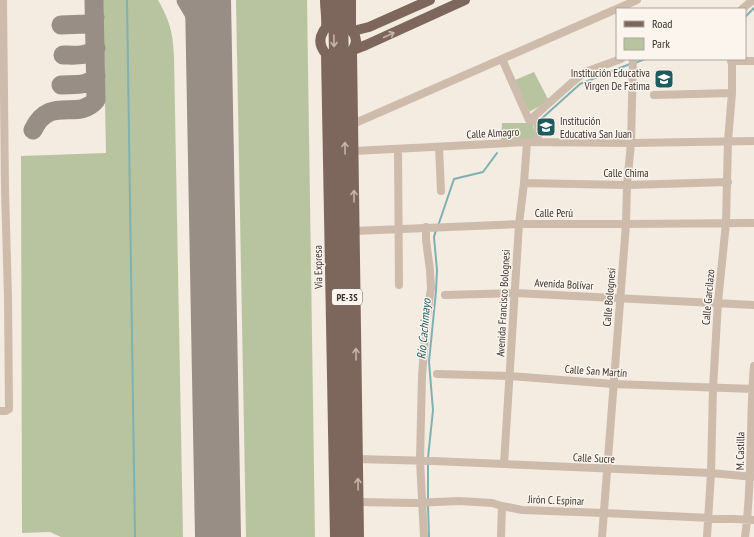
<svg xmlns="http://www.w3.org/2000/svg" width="754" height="537" font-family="'PT Sans Narrow',sans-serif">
<rect width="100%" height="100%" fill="#f4ebe1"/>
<!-- green -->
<path fill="#b8c4a0" d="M103 0H158C170 21 173 33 174 57L183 537H61L50 532 22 533 21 156 106 153Z
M236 0H307L315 537H246Z
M534 72 549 101 529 112 515 80Z
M502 123H533L535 140 501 141Z"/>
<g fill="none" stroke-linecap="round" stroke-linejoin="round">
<!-- stream -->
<path stroke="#7fb0b2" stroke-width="2" d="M127 0 135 537
M745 17 754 8
M635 63 645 59
M539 121 580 84 630 64
M438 226 454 179 483 172 497 153
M428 458 433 410 429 362 436 291 437 270 434 237 436 230
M428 463V500
M428 505 429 537"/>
<!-- taxiway -->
<path stroke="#988e86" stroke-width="19" d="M186 0 208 37
M61 25 87 24 91 22 95 17
M63 55C74 55 88 57 96 48
M61 85C73 84 89 87 96 76
M33 130C50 94 78 122 96 100L94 0"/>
<!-- runway -->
<path stroke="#988e86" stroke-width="46" d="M208 0 218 537"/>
<!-- minor -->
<path stroke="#cdbbac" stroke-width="8" d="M742 9 753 0
M502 59 529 120 531 119 536 122 538 125V142
M731 61H754
M654 95 732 93
M531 119 576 79 585 72 621 59
M353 124 637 0
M439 147 441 191
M398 149 399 285
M354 151 527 142 631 143 754 141
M524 183 627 185 728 182
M354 231 519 224H626L754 223
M445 295 515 293 754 305
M437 374 510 376 613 384 754 389
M0 411H6L9 409 8 297 5 189 3 0
M357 459 433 461 711 473 754 477
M504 464 519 224 524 183 527 142
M358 502 414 503 459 501 492 503 502 506 522 510 604 513 754 520
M424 537 420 460 422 376 426 323 431 288 430 270 426 240V227
M501 537 502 506
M602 537 626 224 627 185 631 143 633 59
M707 537 711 473 713 388 718 302 726 223 728 141 732 93V59
M745 537C753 480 749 423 754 366"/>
<!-- major -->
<path stroke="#7d675c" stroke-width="10" d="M325 0C325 8 327 19 326 27 325 30 324 29 323 32 318 40 321 48 326 54L335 537
M333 0 343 537
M343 0 350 537
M351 0V29L355 36 356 41 355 45 352 52 359 537
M353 31 369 27 430 0
M353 50 366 45 465 0"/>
</g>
<!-- one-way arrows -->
<defs><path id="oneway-shaft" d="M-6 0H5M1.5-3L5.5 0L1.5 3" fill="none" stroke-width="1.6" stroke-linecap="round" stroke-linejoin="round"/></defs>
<g stroke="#c2b5ac">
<use href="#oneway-shaft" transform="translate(389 35) rotate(-25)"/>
<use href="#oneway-shaft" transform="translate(334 41) rotate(89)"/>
<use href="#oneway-shaft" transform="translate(345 148) rotate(-91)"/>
<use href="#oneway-shaft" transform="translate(354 196) rotate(-90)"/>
<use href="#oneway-shaft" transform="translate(356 354) rotate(-91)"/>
<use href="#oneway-shaft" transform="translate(358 484) rotate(-91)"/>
</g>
<!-- icons -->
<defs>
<g id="school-square" transform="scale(1)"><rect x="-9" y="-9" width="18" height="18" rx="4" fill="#1f5a5e" stroke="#fbf5ee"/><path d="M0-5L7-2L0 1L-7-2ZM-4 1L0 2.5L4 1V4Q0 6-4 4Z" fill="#fff"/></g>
</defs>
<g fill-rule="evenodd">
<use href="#school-square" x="664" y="79"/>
<use href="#school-square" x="546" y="127"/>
</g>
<g text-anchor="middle" stroke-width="3" stroke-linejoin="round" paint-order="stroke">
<!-- shield labels -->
<rect fill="#fbf5ee" stroke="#756b66" stroke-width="1" x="332" y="289" width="30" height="16" rx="3"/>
<g font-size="10" font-weight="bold" fill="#3b302b">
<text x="347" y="301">PE-3S</text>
</g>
<!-- poi labels -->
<g font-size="11" fill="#3b302b" stroke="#fbf5ee" text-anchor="end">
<text x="650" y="77">Institución Educativa<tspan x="650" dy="13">Virgen De Fatima</tspan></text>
<text x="560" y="125" text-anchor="start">Institución<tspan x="560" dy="13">Educativa San Juan</tspan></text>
</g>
<!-- street labels -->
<g font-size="11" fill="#3b302b" stroke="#fbf5ee">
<text transform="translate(493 133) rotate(-3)" y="4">Calle Almagro</text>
<text x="626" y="177">Calle Chima</text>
<text x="554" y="217">Calle Perú</text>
<text transform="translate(318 267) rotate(-91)" y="4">Vía Expresa</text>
<text transform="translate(564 284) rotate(3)" y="4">Avenida Bolívar</text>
<text transform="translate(609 297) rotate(-85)" y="4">Calle Bolognesi</text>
<text transform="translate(708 297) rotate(-85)" y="4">Calle Garcilazo</text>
<text transform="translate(503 303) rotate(-87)" y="4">Avenida Francisco Bolognesi</text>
<text transform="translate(596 371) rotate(4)" y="4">Calle San Martín</text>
<text transform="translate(740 451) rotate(-89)" y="4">M. Castilla</text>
<text transform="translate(594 458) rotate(3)" y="4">Calle Sucre</text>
<text transform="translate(556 500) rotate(2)" y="4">Jirón C. Espinar</text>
</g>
<!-- water labels -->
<g font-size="12" font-style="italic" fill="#1f5a5e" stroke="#fbf5ee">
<text transform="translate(424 329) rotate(-85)" y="4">Río Cachimayo</text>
</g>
</g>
<!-- legend -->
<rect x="616" y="8" width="130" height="52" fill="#fbf5ee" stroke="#aea6a0"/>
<rect x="624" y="21" width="20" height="6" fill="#7d675c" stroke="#aea6a0"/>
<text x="652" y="28" font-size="12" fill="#3b302b">Road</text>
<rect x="624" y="38" width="20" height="12" fill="#b8c4a0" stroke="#aea6a0"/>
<text x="652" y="48" font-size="12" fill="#3b302b">Park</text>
</svg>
